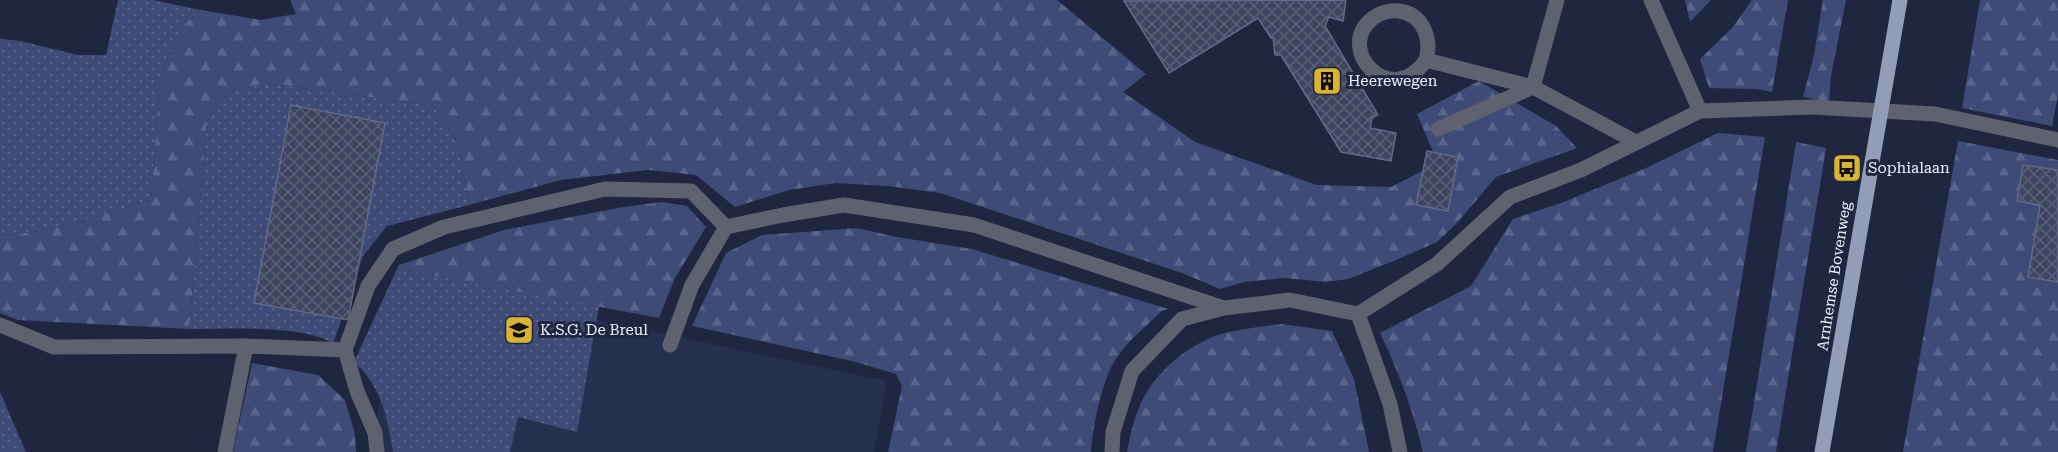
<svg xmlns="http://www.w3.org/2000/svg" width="2058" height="452" font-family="'Roboto Serif',serif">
<defs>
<pattern id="grass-dots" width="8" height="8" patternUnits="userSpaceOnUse" patternTransform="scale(1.5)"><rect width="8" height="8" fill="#3e4b77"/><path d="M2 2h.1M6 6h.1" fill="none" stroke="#5a658b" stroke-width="1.8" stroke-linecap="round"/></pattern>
<pattern id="forest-firs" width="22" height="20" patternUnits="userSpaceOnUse" patternTransform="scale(1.5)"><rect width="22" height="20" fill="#3e4b77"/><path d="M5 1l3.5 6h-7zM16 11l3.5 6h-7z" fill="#5a658b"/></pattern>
<pattern id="building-cross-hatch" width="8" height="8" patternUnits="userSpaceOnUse" patternTransform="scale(1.5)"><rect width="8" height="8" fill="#3d4560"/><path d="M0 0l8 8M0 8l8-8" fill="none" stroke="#596078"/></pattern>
</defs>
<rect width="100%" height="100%" fill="#1f263f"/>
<!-- built -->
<path fill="#272f4e" d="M403 279 887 381 874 452H370Z"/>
<!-- grass -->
<path fill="url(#grass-dots)" d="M118 0H153L201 10 181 28 160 78 151 200C102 214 51 234 0 235V39L21 41 78 55H106Z
M266 83 434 106 457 142 469 205 387 226 363 256 333 344C307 324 223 329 189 329L207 122 228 93Z
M397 269 599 306 577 432 518 417 510 452H393C388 419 381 385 354 362Z
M0 392 26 452H0Z"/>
<!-- forest -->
<path fill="url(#forest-firs)" d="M290 0H1057L1146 74 1123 92 1195 142 1317 185 1391 187 1438 163 1417 114 1479 81 1556 126 1577 148 1496 177 1456 224 1437 242 1396 260 1348 279 1325 282 1286 278 1244 282 1220 289 1182 273 940 193 888 186 835 183 789 190 735 207 696 175 648 170 561 180 469 205 457 142 434 106 266 83 229 93 207 122 189 329 18 320 0 313V235C51 234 102 214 151 200L160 78 181 28 201 10 260 20 296 14Z
M1685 0H1711L1690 22Z
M1752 0H1788L1772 92 1757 89 1709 88 1700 59 1732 28Z
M1823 0H1846L1831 76 1829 102 1803 97 1814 55Z
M1980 0H2058V96L2052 126 1962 108Z
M1718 133 1765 137 1713 452H1423C1413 410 1399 372 1380 333L1471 286 1513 219 1561 203 1646 168Z
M1958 141 2058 160V452H1903Z
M1796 142 1826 148 1776 452H1746Z
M662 202 687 206 706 227 675 278 659 318 397 269 399 265 504 230 623 207Z
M857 228 897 237 972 249 1168 309 1162 311C1145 327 1126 342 1114 362 1101 384 1093 426 1091 452H888L902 386 896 374 852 361 692 326 726 253 762 235Z
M1282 324 1332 331 1354 379 1369 452H1127C1131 433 1135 412 1145 395 1158 372 1182 351 1206 340 1225 330 1260 327 1282 324Z
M252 363 318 375 345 400 355 434 356 452H233Z"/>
<!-- building -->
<path fill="url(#building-cross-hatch)" stroke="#616a87" stroke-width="1.5" d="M1346 0 1343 21 1329 17 1325 26 1378 115 1372 118 1370 128 1396 133 1391 161 1341 152 1281 55H1275L1273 37 1271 38 1258 18 1169 73 1124 1Z
M291 105 385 123 348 320 254 303Z
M1427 151 1458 157 1448 211 1416 205Z
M2023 165 2058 170V282L2028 277 2040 205 2017 201Z"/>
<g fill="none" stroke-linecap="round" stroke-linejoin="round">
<!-- minor -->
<path stroke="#5e626f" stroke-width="15" d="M1651 0 1700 111
M1426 60C1432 39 1423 14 1399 11 1389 10 1380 13 1373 18 1333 49 1391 111 1426 60L1533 87 1636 142
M1438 129 1533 87 1557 0
M1358 314 1390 404 1400 452
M0 325 54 347 246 346
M670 345 692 285 726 227
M345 350 357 391 375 433 377 452
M225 452 246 346 345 350 368 286 393 249 444 227 605 189 691 191 726 227 783 215 844 205 974 225 1224 308 1290 300 1358 314 1437 264 1510 197 1581 170 1700 111 1812 107 1935 114 2058 140
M1112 452 1113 432 1132 371 1182 319 1224 308"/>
<!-- major -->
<path stroke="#949db8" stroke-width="15" d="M1822 452 1900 0"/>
</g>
<!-- icons -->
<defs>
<g id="building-square" transform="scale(1.5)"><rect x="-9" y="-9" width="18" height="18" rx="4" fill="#dab333" stroke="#1f263f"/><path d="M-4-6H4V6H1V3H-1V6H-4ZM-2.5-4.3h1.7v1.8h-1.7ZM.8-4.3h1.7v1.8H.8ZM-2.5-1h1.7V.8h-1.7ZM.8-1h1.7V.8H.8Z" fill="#111"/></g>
<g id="bus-square" transform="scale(1.5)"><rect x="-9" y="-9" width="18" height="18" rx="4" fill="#dab333" stroke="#1f263f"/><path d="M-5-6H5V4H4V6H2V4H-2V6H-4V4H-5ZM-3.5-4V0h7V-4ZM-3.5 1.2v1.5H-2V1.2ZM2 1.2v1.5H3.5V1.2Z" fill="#111"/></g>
<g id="school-square" transform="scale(1.5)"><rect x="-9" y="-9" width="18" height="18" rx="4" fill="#dab333" stroke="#1f263f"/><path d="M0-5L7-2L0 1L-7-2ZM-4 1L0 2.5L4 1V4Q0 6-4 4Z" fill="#111"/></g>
</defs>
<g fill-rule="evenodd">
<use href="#building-square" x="1327" y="81"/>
<use href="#bus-square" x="1847" y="168"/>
<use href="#school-square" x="519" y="330"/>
</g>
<g text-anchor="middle" stroke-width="6" stroke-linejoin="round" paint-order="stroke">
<!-- poi labels -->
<g font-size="15" fill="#eef2fc" stroke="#1f263f" text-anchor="start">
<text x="1348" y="86">Heerewegen</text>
<text x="1868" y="173">Sophialaan</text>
<text x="540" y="335">K.S.G. De Breul</text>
</g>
<!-- street labels -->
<g font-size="15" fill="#eef2fc" stroke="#1f263f">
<text transform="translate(1834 276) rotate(-81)" y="5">Arnhemse Bovenweg</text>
</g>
</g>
</svg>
